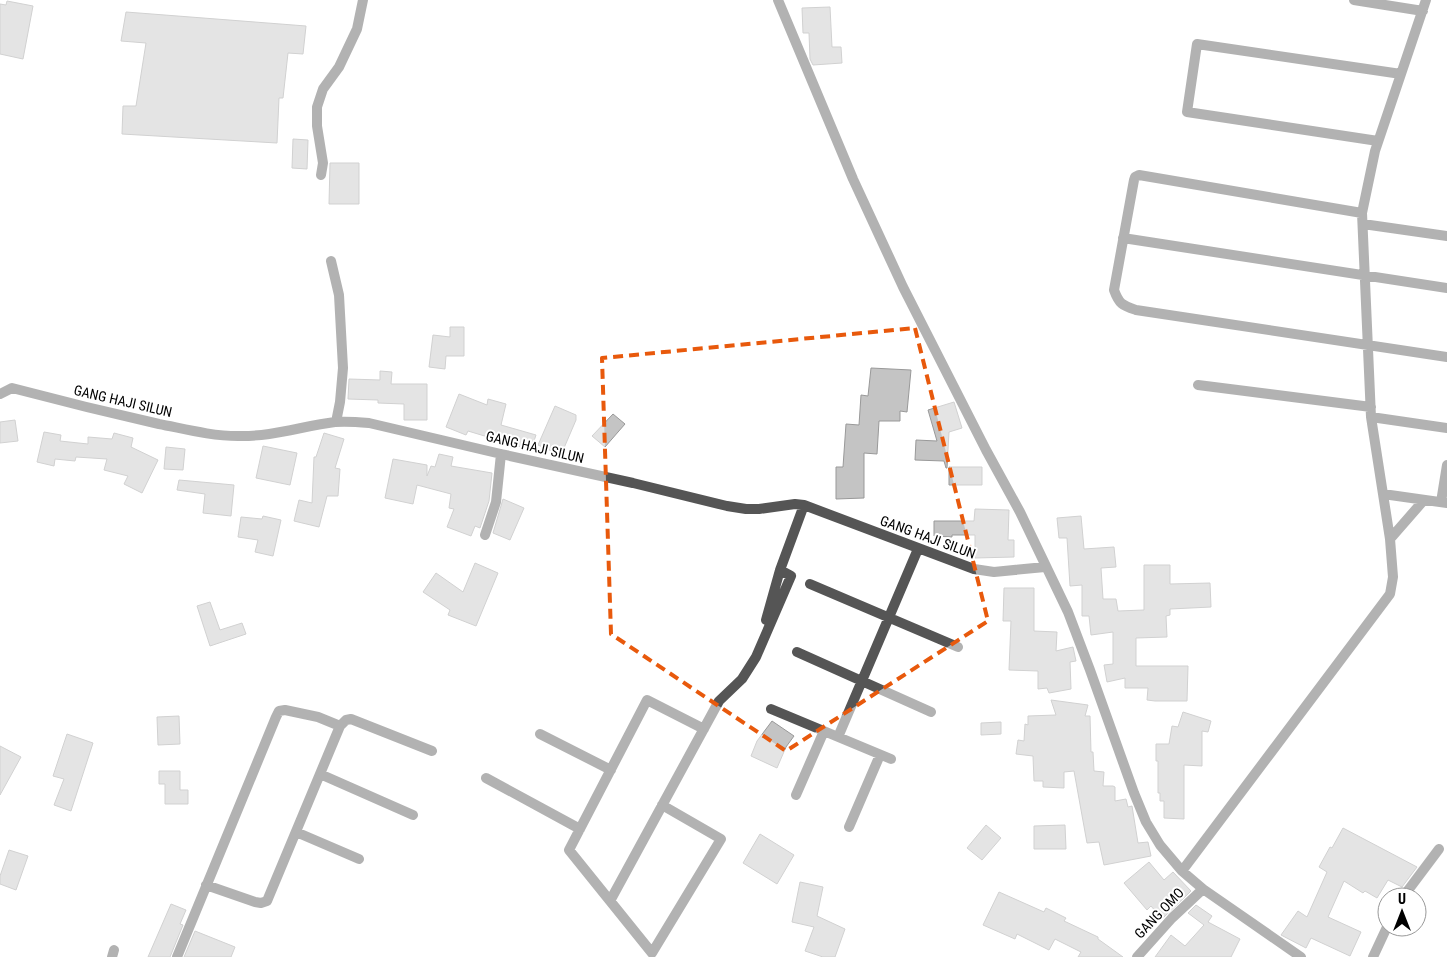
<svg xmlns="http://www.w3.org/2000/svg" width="1447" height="957" font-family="'Roboto Condensed',sans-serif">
<rect width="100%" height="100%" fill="#fff"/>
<!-- building -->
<path fill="#c4c4c4" stroke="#999" d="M7 1 33 6 23 59 0 54V4L6 5Z
M830 7 832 47H841L842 63 813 65 810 59 809 33H803L802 8Z
M126 12 306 26 303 54 288 53 283 98H279L277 143 122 134 123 106H136L146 43 121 41Z
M293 139 308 140 307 169 292 168Z
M330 163H359V204H329Z
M450 327H464V356H446L445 369 429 367 433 335 450 337Z
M871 368 911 370 907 412 900 411V421H879L877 454 864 453V498L836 499V467H843L846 424 859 425 861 395 868 396Z
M380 371 392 372 391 384H427V420H404V404L378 403V400L348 399 349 379 380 380Z
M459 394 487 405 488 399 506 404 501 425 536 435 531 450 468 431 466 435 446 427Z
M954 402 962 428 949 432 947 468H946L944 461 915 460 916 440 937 441 928 410Z
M555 406 576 415V420L561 455 538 445Z
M613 414 625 424 605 447 592 436Z
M15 420 18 441 0 443V422Z
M44 432 61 435 60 441 88 444V437L112 439 114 433 133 438 131 447 158 460 142 493 124 484 128 476 104 470 107 459 76 457 75 461 55 459 54 466 37 462Z
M324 433 344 439 335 468 340 469 338 496H327L319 527 294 521 299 500 312 503 314 457H316Z
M263 446 297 453 290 485 256 478Z
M166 447 185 449 183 470 164 469Z
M439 454 453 457 451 466 492 473 489 501 480 528 475 526 471 536 447 527 454 509 449 508 451 494 417 485 413 504 385 498 393 459 427 465V476L431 466 435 467Z
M949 467H982V485H949Z
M179 480 234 485 231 516 203 513 205 494 177 490Z
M503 499 524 508 510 540 493 533Z
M975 509 1009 510 1008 540H1014V557L975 558V535H952V537L934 536V521H974Z
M263 516 281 520 273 556 255 552 258 540 238 537 241 517 262 519Z
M1081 516 1084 549 1114 547 1116 567 1101 568 1103 599H1116L1118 611 1144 610V565H1170V584L1210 583 1211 607 1170 609V615L1166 616 1167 637 1136 638V666H1188L1187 701H1155L1147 700 1148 688H1125V678L1107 682 1104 665 1113 664V632L1091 635 1089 616H1082V585L1070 586 1067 538H1059L1057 518Z
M475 563 498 573 476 626 448 615 450 610 423 592 436 573 463 592Z
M1004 588H1034V631L1057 632 1056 651 1073 647 1076 661 1070 662 1071 689 1049 693 1047 688 1038 689V671L1009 670 1011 621H1003Z
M210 602 220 630 242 623 246 634 210 646 197 606Z
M1051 700 1088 705 1085 716H1090L1091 752H1093L1094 771 1104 772 1103 786H1113L1115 787V801L1126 799 1128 807 1132 806 1138 843 1148 842 1151 856 1104 865 1099 842 1087 843 1074 771 1064 772V788L1043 787V781H1034L1033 756 1016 754 1018 740 1024 741 1025 724 1028 725V716L1056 715Z
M1183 712 1211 721 1208 732 1202 731V766L1184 765V819L1164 818V801H1160V793H1158V761H1156V744H1169L1172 726 1178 727Z
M179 716 180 744 158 745 157 717Z
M772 721 794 736 786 747 777 768 751 756 757 741Z
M1001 722V734L981 735V723Z
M67 734 93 743 71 811 54 805 64 779 53 776Z
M0 746 21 757 0 795Z
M159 771H180V790H188V804H165V784H159Z
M986 825 1001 838 982 860 967 848Z
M1065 825 1066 849H1034V826Z
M1343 828 1417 867 1402 887 1388 880 1377 898 1365 891 1363 893 1344 881 1328 917 1361 932 1350 956 1311 938 1306 948 1281 935 1298 911 1307 917 1327 872 1319 867 1330 847 1332 848Z
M760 834 794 855 777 884 743 863Z
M9 850 28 856 16 890 0 884V876Z
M1149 862 1164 880 1173 872 1191 891 1162 919 1151 906 1147 910 1124 883Z
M800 882 823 887 817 916 845 929 835 957H823L805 951 814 927 792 922Z
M999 892 1044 912 1046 908 1066 918 1064 921 1098 937V939L1123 957H1078L1081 952 1055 939 1049 950 1017 934 1015 939 983 925Z
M171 904 186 910 180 924 183 925 170 957H148Z
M1196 905 1212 916 1208 922 1240 939 1231 957H1155L1171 935 1185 946 1204 925 1188 913Z
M195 931 235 947 231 957H184Z"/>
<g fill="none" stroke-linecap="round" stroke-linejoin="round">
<!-- street -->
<path stroke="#555" stroke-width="10" d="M778 0 853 179 903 287 986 450 1020 512 1068 612 1090 670 1134 793 1146 822 1160 845 1182 871 1203 889 1301 957
M1354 0 1423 11
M1378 141 1187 112 1197 44 1401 74
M321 175 323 163 317 126V107L323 89 339 67 357 29 363 0
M1362 213 1139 175 1135 177 1134 180 1114 290C1119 304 1122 305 1136 310L1447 357
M1363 224 1447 236
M1123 238 1447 288
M331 261 339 295 343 368 340 402 336 422
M1198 385 1371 407
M0 394 12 388C61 401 110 413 159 424 185 429 211 436 238 436 271 437 303 426 335 422 347 421 358 422 369 423L501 454 633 483 727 506 746 509H759L795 504 804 505 974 569 994 572 1045 567
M1371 417 1447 428
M1383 494 1447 503
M1441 502 1447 465
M485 535 496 502 501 454
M1390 539 1424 500
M810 584 958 647
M766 620 780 570 804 505
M797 652 931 712
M771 709 891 759
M540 734 611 770
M838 737 918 549
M320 774 413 815
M486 778 580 829
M796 795 824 731
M662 805 721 839 652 953 569 850 647 700 704 729
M849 827 880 755
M296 832 359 859
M1182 871 1390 594 1393 577 1390 539 1371 417 1362 213 1375 151 1426 0
M206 885 255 902 261 903 267 901 340 726
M1403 897 1439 849
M610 901 719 701 742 679 756 657 791 576 780 570
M112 957 114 950
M177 957 276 717 279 711 285 710 318 717 340 726 346 720 351 719 432 751
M1137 957 1172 918 1203 889
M1373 957 1387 927"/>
</g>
<!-- marked area -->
<path d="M0 0H1447V957H0ZM915 328 988 621 786 751 611 634 602 358Z" fill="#fff" fill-opacity=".55" fill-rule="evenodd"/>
<path fill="none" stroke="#e8590c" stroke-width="4" stroke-dasharray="10 6" stroke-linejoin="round" d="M915 328 988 621 786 751 611 634 602 358Z"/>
<g text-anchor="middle" stroke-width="4" stroke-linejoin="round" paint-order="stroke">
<!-- street labels -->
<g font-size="14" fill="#000" stroke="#fff">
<text transform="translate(123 401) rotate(13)" y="5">GANG HAJI SILUN</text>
<text transform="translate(535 447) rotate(13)" y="5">GANG HAJI SILUN</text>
<text transform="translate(928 537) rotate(20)" y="5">GANG HAJI SILUN</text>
<text transform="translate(1159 913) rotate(-46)" y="5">GANG OMO</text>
</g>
</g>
<!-- north arrow -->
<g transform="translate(1402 912)"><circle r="24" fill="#ffffff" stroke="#999999"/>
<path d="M0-4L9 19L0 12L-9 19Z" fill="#000000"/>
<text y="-8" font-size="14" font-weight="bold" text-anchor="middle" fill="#000000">U</text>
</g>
</svg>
